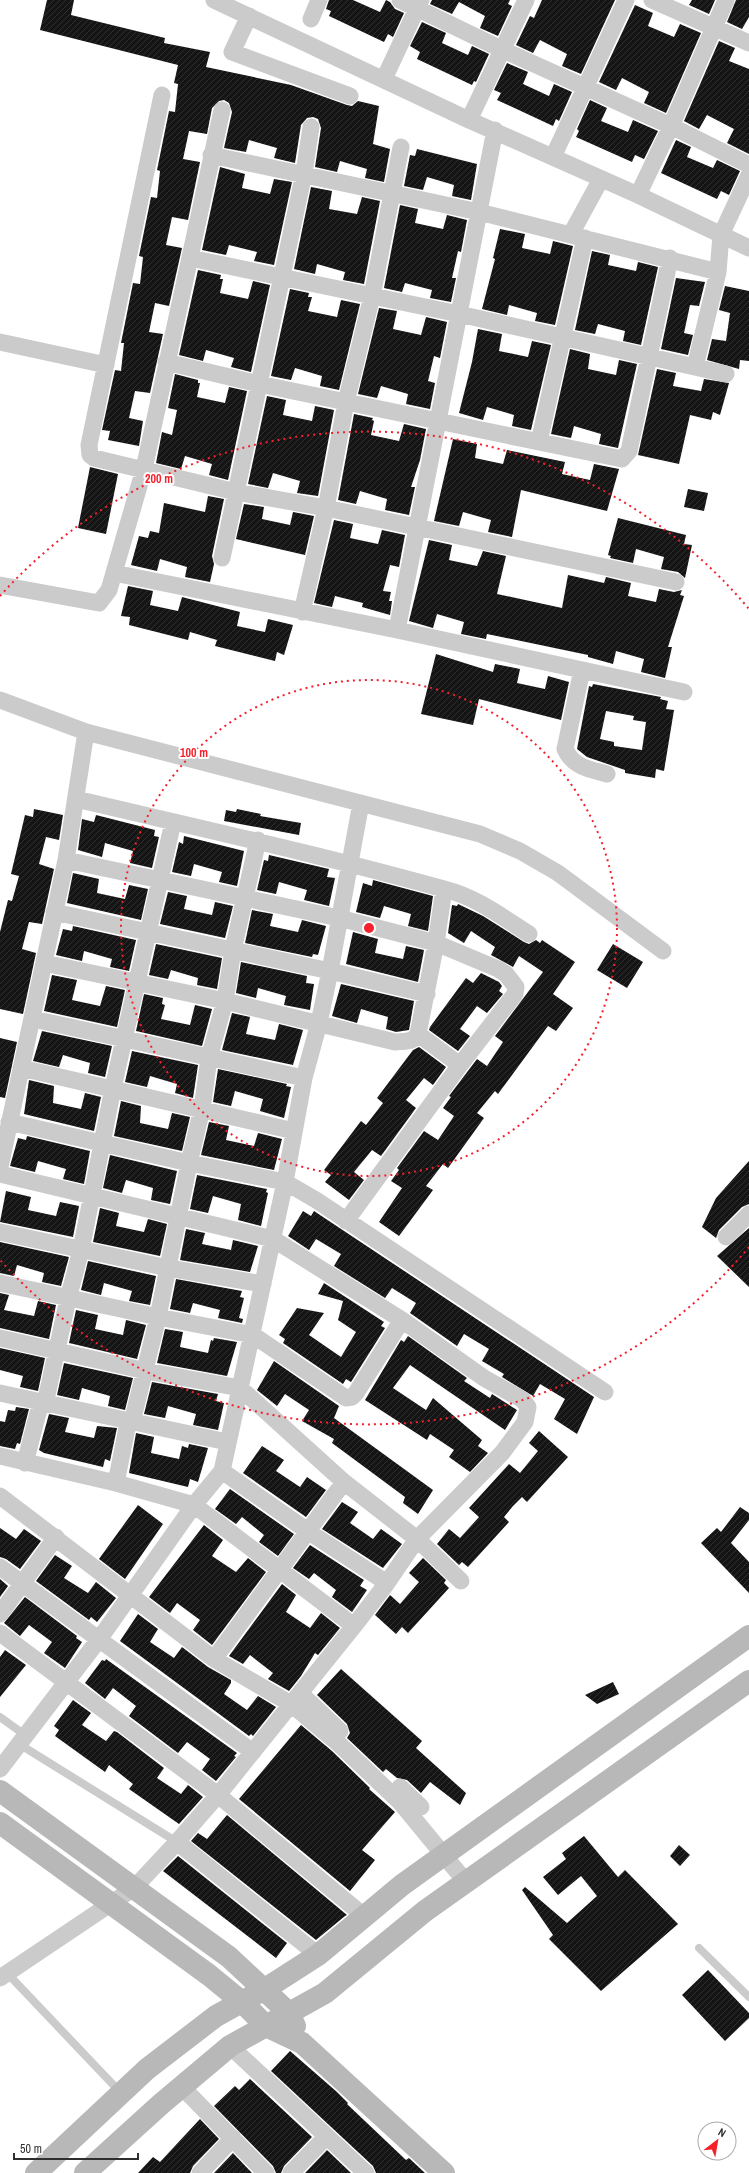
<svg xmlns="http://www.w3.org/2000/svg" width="749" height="2173" font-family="'Archivo Narrow',sans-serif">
<defs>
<pattern id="building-hatch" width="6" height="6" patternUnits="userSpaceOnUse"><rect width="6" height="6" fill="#151515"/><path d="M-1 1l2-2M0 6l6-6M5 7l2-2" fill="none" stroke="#2f2f2f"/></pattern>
</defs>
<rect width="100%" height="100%" fill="#fff"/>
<!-- building -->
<path fill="url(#building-hatch)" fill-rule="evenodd" d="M47 0H74L71 15 165 38 164 43 210 52 206 67 291 85 347 105 352 106 358 101 379 106 373 144 390 149 384 182 365 178 367 169 340 161 337 172 315 167 321 128 318 119 313 117 307 118 301 125 295 163 274 158 277 148 249 140 246 152 224 148 232 112 229 103 224 100 219 101 212 108 207 134 189 131 183 159 200 162 188 220 172 217 166 245 182 248 169 306 155 303 149 332 163 334 150 393 135 391 129 418 143 421 139 446 108 440 110 431 102 430 115 370 121 371 124 343H121L133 283 140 284 143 257 139 256 151 197 157 198 160 171 157 170 169 111 175 112 178 84 174 83 178 65 40 30Z
M329 0H353L380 12 386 0 390 2 395 9 404 13 393 37 388 34 384 42 329 16 331 11 326 9Z
M432 0H510L508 4 512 6 498 36 480 28 485 16 459 2 452 14 430 4Z
M542 0H615L581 74 562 66 567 54 540 40 533 53 516 45 530 16 534 18Z
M692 0H715L709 14 689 5Z
M736 0H749V17L742 29 727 22Z
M635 5 653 13 648 26 674 37 680 24 701 33 666 113 644 103 649 92 622 78 616 90 599 82Z
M422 22 446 33 442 43 468 55 472 46 489 54 476 82 474 81 472 85 417 59 420 52 410 46Z
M719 41 735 48 729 61 749 69V154L727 143 734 129 707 115 699 129 684 121Z
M507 63 528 72 523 84 549 96 554 84 572 92 559 121 556 119 553 126 497 100 501 93 494 90Z
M590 100 607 108 601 121 628 132 633 120 658 131 644 159 635 155 632 162 576 137 579 131 577 129Z
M676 140 691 147 687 157 713 168 717 160 740 171 729 195 721 191 717 199 661 173Z
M417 149 477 164 471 200 452 196 454 185 427 177 423 190 404 186 410 155 415 156Z
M220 167 245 174 242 188 270 194 274 179 292 182 274 265 254 261 257 252 229 245 226 255 202 250Z
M311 187 332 191 329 209 357 214 362 197 380 201 364 284 343 280 345 272 317 264 315 274 294 269Z
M400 205 418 209 415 223 443 229 447 215 467 220 461 252 458 251 452 278H456L451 302 430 298 432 290 405 283 402 292 384 288Z
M500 229 525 234 522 248 550 254 553 241 573 246 555 325 535 321 537 313 509 305 507 315 482 309 495 259 493 258Z
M592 251 610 255 608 265 636 271 638 262 658 267 641 345 623 341 625 331 598 324 595 334 575 330Z
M198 270 221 275 220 279H223L220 293 248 299 253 281 270 285 251 372 231 367 234 358 206 350 203 361 179 355Z
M676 278 705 282 699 306 690 305 684 333 693 335 688 355 661 349Z
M725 286 749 291V361L740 360 739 369 707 360 712 339 726 341 730 313 719 310Z
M290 289 309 293 308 297H312L308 311 337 317 341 300 360 304 339 390 320 386 322 376 295 368 291 380 271 376Z
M379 308 397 311 393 329 421 335 426 317 447 322 440 358 434 356 428 381 435 383 430 409 406 404 408 394 381 386 377 398 358 394Z
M478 329 502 334 499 351 528 357 532 341 551 345 531 430 512 426 514 415 487 407 483 420 459 413 472 362Z
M570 349 590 354 588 369 616 375 619 360 637 364 618 448 599 444 601 434 574 426 571 438 551 434Z
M657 369 676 373 673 386 701 391 704 379 729 383 720 415 713 412 711 420 690 415 679 464 638 455Z
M175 374 198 380V383H200L197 397 225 403 229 387 247 391 228 480 209 475 212 464 185 456 181 469 156 463 162 432 172 435 177 410 168 408Z
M267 396 286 400 283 415 312 421 315 406 334 410 318 496 297 493 300 481 273 473 268 488 248 484Z
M354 414 373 418 372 420 374 421 371 435 399 441 404 424 426 429 420 460 411 487H415L409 515 385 510 387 499 360 491 356 504 338 500Z
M453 439 477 444 475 458 503 464 507 450 565 462 562 474 590 480 594 464 619 469 607 511 521 490 512 537 488 532 491 520 463 512 459 526 434 521Z
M90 467 118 474 106 534 78 528Z
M688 489 708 493 704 511 684 507Z
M208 496 224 499 212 556 214 564 210 582 185 577 187 567 160 559 157 571 131 565 139 536 148 538 150 531 159 533 164 503 205 512Z
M244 504 264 507 262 519 290 525 293 512 314 516 305 555 236 539Z
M618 518 686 535 684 544 692 545 685 578 678 572 661 569 664 557 636 549 633 563 610 558 611 556 608 555Z
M334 520 353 524 350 538 378 544 382 530 405 535 399 567 390 565 383 591 391 592 389 601H392L390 615 362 607 363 603 335 596 332 607 314 603Z
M429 540 452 545 449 560 477 566 483 551 506 556 497 594 562 608 568 575 604 583 606 577 631 583 628 596 656 602 659 589 674 592 682 590 680 595 684 596 668 647H672L665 678 641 672 644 659 616 651 613 664 588 657V655L487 634 486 639 461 634 464 622 437 614 433 628 409 621Z
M128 586 153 591 150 605 178 611 182 597 240 612 237 626 265 632 268 619 293 625 284 655 277 652 275 661 215 646 217 640 190 632 188 640 129 625 130 617 121 616Z
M436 654 493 672 495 664 520 669 517 683 545 689 548 676 569 682 561 720 479 699 473 725 421 714Z
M593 684 661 697 660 699 668 701 666 709 674 710 664 771 656 769 655 778 625 773V770L587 757 577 749 589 686 592 687ZM606 711 634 716 633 720 646 722 642 750 614 746V742L600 739Z
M34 809 63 815 59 840 46 837 39 864 54 869 42 924 29 922 22 949 36 953 23 1014 0 1009V932L8 900 12 901 19 876 11 874 25 815 33 817Z
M237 809 261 814 260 816 301 823 299 835 224 821 226 810 236 812Z
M96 815 155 830 154 836 159 837 152 868 130 863 133 851 105 843 102 857 78 850 82 819 94 822Z
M184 836 244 851 237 886 219 882 222 872 194 864 191 876 172 872 179 842 183 844Z
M269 855 329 869 327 877 335 878 329 906 304 900 307 890 279 882 276 894 257 890 264 860 268 861Z
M73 873 99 879 97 893 125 899 129 885 148 889 141 920 67 903Z
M373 880 433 896 428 931 408 926 411 914 384 906 380 918 356 912 363 883 372 886Z
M168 892 187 896 184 909 212 915 215 902 233 906 225 938 160 924Z
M458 904 483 916 524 942 529 944 536 940 540 943 542 940 575 962 553 994 573 1008 556 1031 548 1026 498 1094 495 1091 477 1113 484 1118 448 1168 443 1164 426 1186 433 1190 399 1236 379 1222 402 1188 391 1181 399 1170 397 1168 424 1131 438 1140 454 1116 443 1108 451 1097 449 1096 477 1059 487 1066 503 1042 495 1036 543 972 519 956 513 967 491 955 495 947 471 931 464 943 448 933 452 905 457 906Z
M252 910 273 914 270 926 298 932 302 920 326 926 318 955 313 954 312 957 245 943Z
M73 926 136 940 129 971 110 967 112 959 84 951 82 961 56 955 63 929 72 931Z
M353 932 378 939 375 953 403 959 406 946 424 950 418 982 346 964Z
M156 944 222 958 217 989 197 985 198 978 171 970 168 979 149 975Z
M613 944 643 962 627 988 597 970Z
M241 962 307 976 306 983 314 984 310 1010 284 1005 286 996 258 988 256 998 236 993Z
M481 973 499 982 502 986 499 991 503 994 487 1013 477 1006 460 1029 470 1036 458 1051 429 1030 430 1027 466 978 473 983Z
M52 975 77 980 72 1000 100 1006 106 986 125 990 117 1027 44 1011Z
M341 984 414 1001 409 1030 396 1032 386 1029 388 1017 361 1009 357 1023 332 1016Z
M144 994 163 998 162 1004 165 1005 161 1019 190 1025 195 1005 212 1009 202 1046 136 1031Z
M232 1013 250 1017 246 1034 275 1040 279 1024 303 1030 293 1065 222 1050Z
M42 1031 112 1046 105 1077 88 1073 90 1063 63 1055 59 1067 33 1061Z
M0 1038 17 1042 5 1098 0 1097Z
M419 1047 446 1067 433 1085 424 1078 406 1100 416 1108 381 1156 372 1150 354 1172 364 1180 349 1200 325 1182 331 1175 324 1170 361 1121 366 1125 383 1103 377 1098 413 1050Z
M132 1051 198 1065 193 1098 175 1093 177 1084 150 1076 147 1087 125 1082Z
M218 1069 287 1084 286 1086 291 1087 284 1118 260 1111 263 1099 235 1091 231 1106 213 1102Z
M29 1080 54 1086 53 1103 81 1109 85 1093 101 1097 94 1131 24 1114Z
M121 1101 141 1106 140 1123 168 1129 172 1113 190 1117 182 1151 114 1136Z
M209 1122 229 1126 226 1140 254 1146 258 1133 282 1139 274 1170 201 1155Z
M27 1136 90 1151 84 1184 63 1179 66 1169 38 1161 35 1172 10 1166 18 1138 26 1140Z
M110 1155 177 1171 170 1204 151 1200 153 1188 126 1180 122 1193 103 1188Z
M749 1161V1204L742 1207 719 1230 716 1238 702 1227 716 1198Z
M197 1175 267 1189 266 1192 268 1193 261 1226 238 1220 241 1204 213 1196 208 1213 190 1209Z
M6 1191 31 1197 28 1210 56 1216 60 1202 79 1206 73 1237 0 1222Z
M100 1208 119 1213 116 1226 144 1232 148 1219 167 1224 160 1256 93 1242Z
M303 1211 311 1216 314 1211 594 1397 577 1434 554 1419 565 1399 540 1384 533 1396 502 1377 504 1374 482 1361 489 1349 464 1334 457 1346 410 1313 416 1303 392 1288 385 1298 334 1266 341 1254 316 1239 309 1250 288 1236Z
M749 1228V1287L717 1256Z
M186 1229 205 1233 202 1244 231 1250 233 1240 258 1246 250 1272 180 1260Z
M0 1242 69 1257 61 1286 42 1282 44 1273 17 1265 14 1276 0 1273Z
M88 1261 156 1276 150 1305 129 1301 132 1291 104 1283 101 1295 81 1290Z
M176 1279 242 1291 240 1297 244 1298 239 1318 243 1319 242 1323 218 1318 220 1310 193 1303 190 1313 170 1309Z
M324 1283 384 1322 381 1326 385 1328 351 1382 346 1379 343 1384 283 1343 285 1339 279 1335 297 1308 324 1313 309 1335 341 1357 356 1332 338 1320 343 1301 318 1294Z
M0 1293 9 1295 4 1310 34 1316 38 1301 56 1305 49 1339 0 1328Z
M76 1310 98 1315 95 1329 123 1335 126 1320 146 1325 137 1359 69 1343Z
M165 1329 183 1332 180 1347 208 1353 211 1340 213 1341 214 1338 237 1342 227 1376 157 1363Z
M408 1336 467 1378 464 1381 490 1398 492 1394 517 1410 505 1430 410 1365 393 1388 426 1410 433 1398 482 1440 478 1446 488 1453 470 1472 449 1457 454 1450 430 1434 427 1440 365 1400 401 1340 404 1342Z
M0 1348 45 1358 38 1391 20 1387 23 1376 0 1370Z
M274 1361 339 1406 334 1418 433 1490 418 1514 403 1503 405 1497 332 1443 334 1439 302 1421 309 1410 285 1394 277 1406 257 1390Z
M64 1363 133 1378 125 1410 108 1406 110 1396 82 1388 79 1400 57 1395Z
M152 1382 218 1394 216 1401 224 1403 218 1430 193 1425 196 1414 168 1406 165 1418 144 1414Z
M16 1407 29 1409 20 1444 17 1443 15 1449 0 1446V1421L5 1422 8 1410 15 1411Z
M49 1414 69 1418 65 1432 94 1438 97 1426 117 1428 110 1461 105 1459 103 1467 44 1453 39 1450Z
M539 1431 568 1457 527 1502 522 1497 513 1506 504 1517 509 1522 468 1567 462 1562 459 1565 437 1544 449 1529 460 1538 479 1517 469 1508 509 1464 520 1473 538 1451 529 1443Z
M136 1433 154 1437 151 1453 179 1459 182 1446 188 1448 189 1444 208 1448 198 1482 190 1479 188 1487 129 1473Z
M262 1446 284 1460 276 1471 300 1487 307 1477 326 1490 306 1517 243 1473Z
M230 1489 294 1534 278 1556 259 1542 264 1535 242 1517 236 1524 215 1509Z
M342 1502 358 1512 350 1523 373 1539 381 1529 402 1544 383 1568 322 1529Z
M138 1505 163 1524 125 1579 99 1559Z
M740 1507 749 1513V1520L731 1543 749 1562V1593L701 1543 717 1528 721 1532Z
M204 1525 223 1540 212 1556 236 1572 248 1558 266 1572 212 1645 193 1630 200 1620 177 1603 170 1613 149 1597Z
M0 1528 16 1539 24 1529 41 1541 20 1569 6 1559 0 1557Z
M310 1545 364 1580 360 1586 367 1590 352 1612 332 1597 336 1590 314 1573 309 1579 293 1568Z
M55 1555 72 1566 64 1578 88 1593 96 1582 116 1598 97 1622 91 1617 89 1620 36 1581Z
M423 1558 446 1580 444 1583 449 1588 408 1633 402 1627 396 1634 375 1615 390 1595 400 1604 419 1582 409 1573Z
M0 1579 8 1586 0 1597Z
M282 1584 296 1595 286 1612 310 1628 321 1613 340 1628 318 1655 315 1653 301 1676 289 1691 268 1679 273 1673 250 1655 243 1664 229 1656Z
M25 1597 77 1636 76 1638 82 1642 65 1668 44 1653 52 1642 29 1625 20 1636 4 1623Z
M138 1614 158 1629 150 1642 174 1658 182 1647 208 1667 231 1680V1683L224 1694 247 1710 258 1696 276 1707 253 1736 251 1734 249 1736 120 1641Z
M5 1650 26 1665 0 1697V1657Z
M106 1659 237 1753 234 1756 236 1757 216 1781 202 1770 210 1759 187 1742 178 1753 129 1716 136 1706 113 1688 105 1699 85 1683 102 1660 105 1661Z
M341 1669 422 1741 416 1748 466 1793 460 1805 430 1782 421 1793 407 1780 397 1778 386 1769 383 1772 347 1738 350 1733 347 1724 317 1695Z
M613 1682 619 1694 597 1704 585 1695Z
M73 1700 91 1713 82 1725 106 1741 114 1731 117 1732 164 1768 157 1778 181 1794 188 1785 203 1797 179 1824 129 1789 133 1784 109 1765 105 1772 55 1736 59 1730 54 1726Z
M301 1725 332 1751 370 1788 369 1789 395 1812 362 1850 375 1860 350 1891 239 1799Z
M227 1815 347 1915 345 1916 316 1940 191 1841 198 1833 207 1839Z
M584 1836 618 1877 625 1870 678 1924 601 1991 549 1939 553 1935 522 1890 525 1887 567 1923 597 1896 581 1876 558 1895 543 1877 566 1859 562 1853Z
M679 1845 690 1855 680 1866 670 1856Z
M178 1856 287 1943 276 1958 163 1871Z
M708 1970 749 2013V2018L725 2041 682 1995Z
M290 2051 337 2092 348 2103 347 2104 406 2160 409 2158 425 2173H376L373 2166 271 2071Z
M250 2079 312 2137 284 2166 281 2173H276L273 2166 214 2106 235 2086 239 2090Z
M200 2119 219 2139 193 2166 190 2173H138L153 2157 160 2162Z
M327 2150 351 2173H305Z
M233 2153 252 2173H214Z"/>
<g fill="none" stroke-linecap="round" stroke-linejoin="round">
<!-- lane -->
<path stroke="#cbcbcb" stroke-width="8" d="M0 1717 25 1735
M19 1744 177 1842
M699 1948 749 1997
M7 1973 121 2093"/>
<!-- street -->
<path stroke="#cbcbcb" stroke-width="17" d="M214 0 469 120 638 195 749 248
M400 0 503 50 671 126 749 165
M652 0 749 43
M249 16 232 52 350 96
M311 19 319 0
M384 79 421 0
M162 95 89 445 90 455 94 458 236 492 326 508 676 582
M469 120 526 0
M211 155 479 212 718 272 721 235 749 175
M553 157 626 0
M638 195 671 126 726 0
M571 234 601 179
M190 258 459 314 726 374
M0 342 106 365
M166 362 259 384 622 459 629 451 670 258
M695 367 718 272
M539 442 585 238
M222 558 304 173 311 127
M114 573 397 630 684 692
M0 585 99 603 109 590 144 469 222 110
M302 612 326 508 346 402 372 296 401 147
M397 630 495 130
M582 670 565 749C573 767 589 769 607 774
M0 700 86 732 480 834 520 851 558 873 663 951
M76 799C199 828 322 855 444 889
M66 860 339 918 436 943 498 969 506 974 516 987 515 994 460 1065 346 1221
M54 912 330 971 427 994
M44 963 225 1001 395 1042C403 1041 413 1043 418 1034L436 943 444 889C476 897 501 916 529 934
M33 1019 304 1078
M418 1034 460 1065
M21 1068 294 1131
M9 1122 189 1163 285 1182 316 1200 605 1392
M0 1167 66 860 86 732
M0 1174 273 1239 402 1320 484 1378 523 1400 528 1407 525 1422 502 1453 417 1539 461 1581
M0 1232 168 1268 263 1284
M726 1237 749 1214
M0 1283 158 1317 253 1335 346 1398 352 1397 356 1393 402 1320
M0 1338 146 1371 240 1388 344 1482 417 1539 387 1583 354 1626 218 1795 177 1842 134 1888 0 1978
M0 1393 227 1442
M0 1456 116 1483 194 1505 354 1626
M25 1463 39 1409 45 1404 68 1299 81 1250 113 1088 173 822
M222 1471 309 1532 387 1583
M116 1483 127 1428 132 1422 158 1317 189 1163 202 1109 209 1058 225 1001 233 950 258 840
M0 1496 214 1659 291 1704 339 1744 400 1802 466 1882
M0 1567 253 1752
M0 1614 56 1537
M0 1633 218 1795 364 1916
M214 1659 344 1482
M301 1694 340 1731
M0 1769 100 1638 194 1505 222 1471 285 1182 304 1078 319 1023 330 971 361 803
M400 1787 421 1807
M177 1842 318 1955
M230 2046 366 2173
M182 2087 266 2173
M200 2173 233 2138
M291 2173 326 2137"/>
<!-- secondary -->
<path stroke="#b8b8b8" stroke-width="22" d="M0 1791 229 1957 289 2013 295 2026
M0 1823 209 1975 242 2002 266 2026 302 2043 444 2173
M36 2173 147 2069 216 2016 265 1989 318 1955 402 1885 749 1636
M85 2173 161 2104 230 2046 325 1993 425 1911 749 1681"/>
</g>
<!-- distance rings -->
<g fill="none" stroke="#f5202b" stroke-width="2" stroke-dasharray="2 4">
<circle cx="369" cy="928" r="248"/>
<path d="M749 1247A496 496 0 0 1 0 1260M0 596A496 496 0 0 1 749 609"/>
</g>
<circle cx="369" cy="928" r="6" fill="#f5202b" stroke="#fff" stroke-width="2"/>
<g font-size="12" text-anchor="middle" font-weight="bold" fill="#f5202b" stroke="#fff" stroke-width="4" stroke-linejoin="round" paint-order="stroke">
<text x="159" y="483">200 m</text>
<text x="194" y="757">100 m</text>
</g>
<!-- north arrow -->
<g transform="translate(717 2141) rotate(31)"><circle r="19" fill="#ffffff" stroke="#ababab"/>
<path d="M0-3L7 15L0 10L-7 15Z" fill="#f5202b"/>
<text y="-6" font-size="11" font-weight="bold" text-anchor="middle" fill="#2e2e2e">N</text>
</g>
<!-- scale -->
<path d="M14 2153v6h124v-6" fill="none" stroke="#2e2e2e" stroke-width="2"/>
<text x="20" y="2153" font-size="12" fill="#2e2e2e" stroke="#ffffff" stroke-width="3" paint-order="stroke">50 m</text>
</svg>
